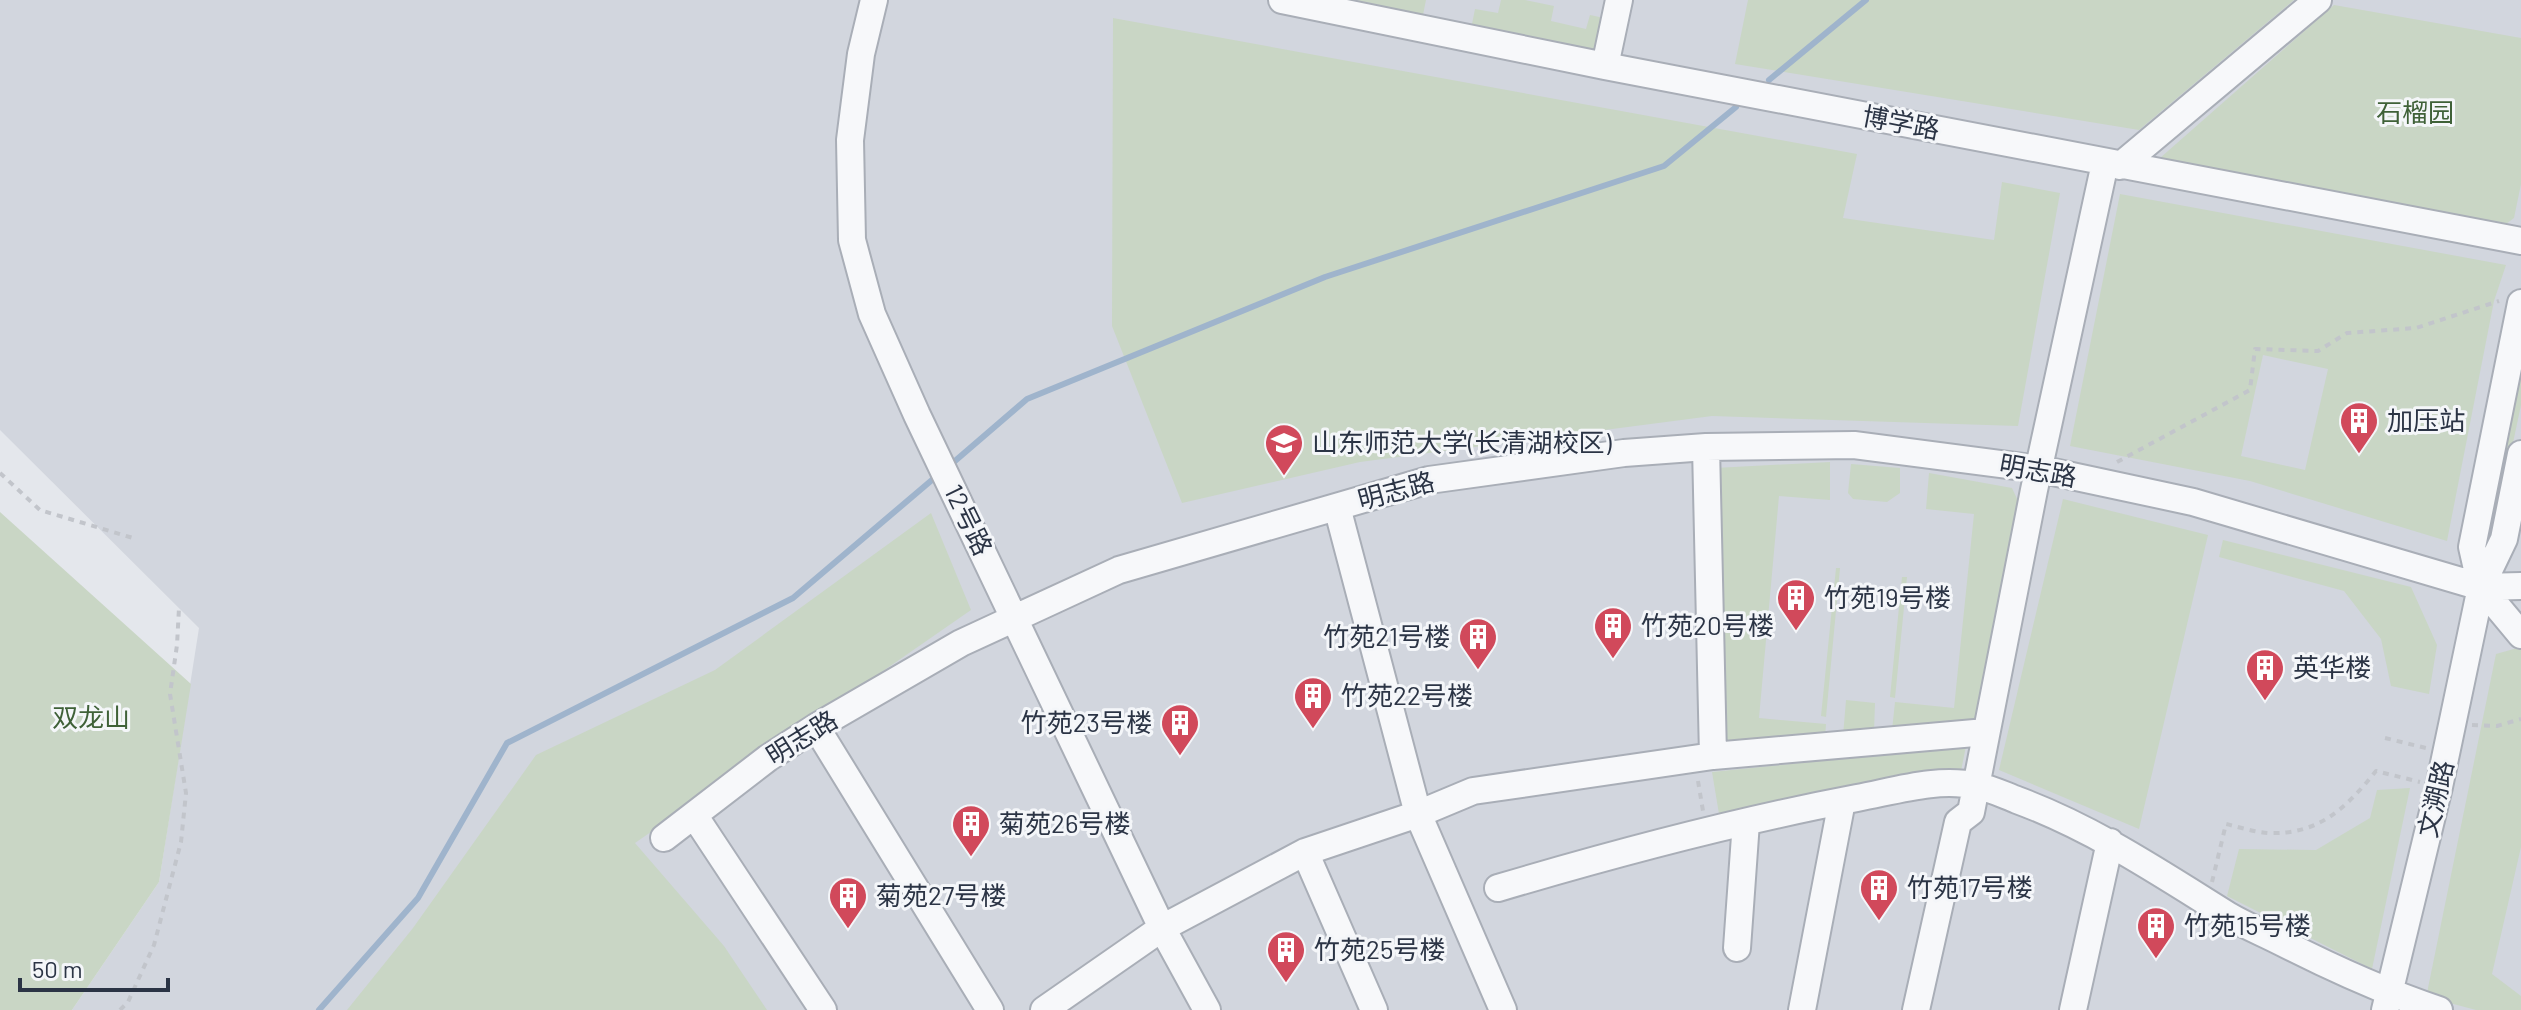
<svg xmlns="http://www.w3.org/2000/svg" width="2521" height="1010" font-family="Barlow,'Noto Sans SC',sans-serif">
<rect width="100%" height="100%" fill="#e4e7ec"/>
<!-- built -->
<path fill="#d2d6de" d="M0 0H2521V1010H72L159 882 199 628 0 430Z"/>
<!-- green -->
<path fill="#c9d6c5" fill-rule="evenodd" d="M1356 0H1426L1423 15Z
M1501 0H1525L1554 6 1551 21 1586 29 1590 15 1609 19 1602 51 1472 24 1475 9 1498 13Z
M1748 0H2294L2139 130 1735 64Z
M2334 5 2521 38V184L2514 218 2506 224 2160 158Z
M1113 18 1857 154 1843 218 1994 240 2002 182 2060 193 2018 426 1712 416 1360 462 1182 503 1112 326Z
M2120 194 2506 265 2494 301 2447 541 2250 481 2070 446ZM2263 355 2328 369 2305 470 2241 456Z
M2521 362V405L2493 538 2484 536Z
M1830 462V500L1779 496 1759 718 1826 724 1825 738 1737 748 1721 738 1715 468Z
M1851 464 1900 468V493L1887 502 1853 499 1848 493Z
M1929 473 2012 488 2019 503 1978 718 1962 727 1892 730 1895 702 1954 708 1974 514 1926 509Z
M2063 499 2208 535 2139 829 1999 770Z
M0 512 191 684 159 882 72 1010H0Z
M931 513 971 610 635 843 724 946 767 1010H347L413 928 536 755 715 670Z
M2223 540 2411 587 2437 645 2429 694 2391 686 2381 639 2344 591 2219 557Z
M1836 568H1840L1826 717 1821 716Z
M1902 577H1907L1895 698 1890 697Z
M2521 647V847L2492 974 2521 996V1010H2476L2427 997 2428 988 2496 654Z
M1846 700 1875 703 1874 732 1843 736Z
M1966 746 1961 771 1719 814 1712 772Z
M2410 788 2372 969 2227 896 2239 849 2316 850 2370 818 2377 790Z"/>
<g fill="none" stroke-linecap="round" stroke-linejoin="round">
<!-- stream -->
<path stroke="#9fb4cc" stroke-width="6" d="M1769 80 1866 0
M948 467 1027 399 1325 277 1664 166 1736 107
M319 1010 418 898 507 743 793 598 939 474"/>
<!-- minor casing -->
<g stroke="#a9aeb7" stroke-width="30">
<path id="minor" d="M874 0 861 54 850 140 852 240 872 314 917 415 1162 928 1207 1010
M1282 0 1605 66 2521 241
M1605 66 1619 0
M2120 166 2318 0
M2521 303 2472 547 2481 587 2521 635
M1706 447 1713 756
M1337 507 1418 814 1503 1010
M816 727 990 1010
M694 815 823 1010
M664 838 768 758 816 727 961 643 1119 570 1429 480 1624 453 1706 447 1854 445 2039 469 2193 502 2481 587 2521 586
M1305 852 1374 1010
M1498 888C1616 853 1736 821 1857 798 1895 791 1938 777 1977 786 1990 788 2004 795 2017 800 2093 828 2160 873 2229 916 2246 926 2266 934 2283 943 2334 969 2385 992 2439 1010
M1737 948 1746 822
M1044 1010 1162 928 1305 852 1418 814 1473 791 1713 756 1986 732
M1802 1010 1842 801
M1916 1010 1958 822 1971 812 2034 490 2105 163
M2073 1010 2110 842
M2385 1010 2439 787 2481 587 2504 539 2521 454"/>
</g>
<!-- path -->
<path stroke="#c2c5cb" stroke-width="4" stroke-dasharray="6 6" stroke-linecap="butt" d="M2117 462 2250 390 2255 349 2318 351 2347 333 2416 328 2499 301
M0 473 40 510 133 538
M2472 725 2497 726 2521 719
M2385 738 2426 748
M1698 781 1703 811
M2212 882 2226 824C2239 827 2254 832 2268 833 2319 835 2346 808 2376 771L2420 782
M120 1010 128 1002 154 945 181 842 186 793 170 694 177 645 179 608"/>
<!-- minor -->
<use href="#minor" stroke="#f7f8fa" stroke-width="26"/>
</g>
<!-- icons -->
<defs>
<g id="building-pin" transform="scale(2)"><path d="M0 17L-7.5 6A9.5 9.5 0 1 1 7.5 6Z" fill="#d1495b" stroke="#f4f6f9"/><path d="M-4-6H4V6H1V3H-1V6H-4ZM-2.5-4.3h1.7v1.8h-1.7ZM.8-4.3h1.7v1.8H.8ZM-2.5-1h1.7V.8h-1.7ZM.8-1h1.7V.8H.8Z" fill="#fff"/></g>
<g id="university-pin" transform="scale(2)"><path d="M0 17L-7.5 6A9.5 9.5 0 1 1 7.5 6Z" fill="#d1495b" stroke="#f4f6f9"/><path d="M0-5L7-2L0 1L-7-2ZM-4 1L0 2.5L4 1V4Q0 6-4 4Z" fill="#fff"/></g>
</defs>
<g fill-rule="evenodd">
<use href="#building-pin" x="2359" y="421"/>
<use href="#university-pin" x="1284" y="443"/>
<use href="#building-pin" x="1796" y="598"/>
<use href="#building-pin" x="1613" y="626"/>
<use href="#building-pin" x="1478" y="637"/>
<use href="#building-pin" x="2265" y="668"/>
<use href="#building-pin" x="1313" y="696"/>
<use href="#building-pin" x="1180" y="723"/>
<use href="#building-pin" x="971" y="824"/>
<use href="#building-pin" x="1879" y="888"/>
<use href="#building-pin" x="848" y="896"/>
<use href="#building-pin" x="2156" y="926"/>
<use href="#building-pin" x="1286" y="950"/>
</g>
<g text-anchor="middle" stroke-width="6" stroke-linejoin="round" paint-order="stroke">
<!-- park labels -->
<g font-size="26" fill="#3f6138" stroke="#f4f6f9">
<text x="2415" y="122">石榴园</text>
<text x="91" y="727">双龙山</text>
</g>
<!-- street labels -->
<g font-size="26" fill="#2b3445" stroke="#f4f6f9">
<text transform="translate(1901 123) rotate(11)" y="9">博学路</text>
<text transform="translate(2038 471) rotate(10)" y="9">明志路</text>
<text transform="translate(1396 491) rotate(-15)" y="9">明志路</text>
<text transform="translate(968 520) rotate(64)" y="9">12号路</text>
<text transform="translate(802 738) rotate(-32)" y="9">明志路</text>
<text transform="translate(2436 799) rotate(-77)" y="9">文溯路</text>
</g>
<!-- poi labels -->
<g font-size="26" fill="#2b3445" stroke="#f4f6f9" text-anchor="start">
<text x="2387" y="430">加压站</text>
<text x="1312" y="452">山东师范大学(长清湖校区)</text>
<text x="1824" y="607">竹苑19号楼</text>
<text x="1641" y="635">竹苑20号楼</text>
<text x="1450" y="646" text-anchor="end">竹苑21号楼</text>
<text x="2293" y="677">英华楼</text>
<text x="1341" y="705">竹苑22号楼</text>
<text x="1152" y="732" text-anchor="end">竹苑23号楼</text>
<text x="999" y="833">菊苑26号楼</text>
<text x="1907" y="897">竹苑17号楼</text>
<text x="876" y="905">菊苑27号楼</text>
<text x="2184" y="935">竹苑15号楼</text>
<text x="1314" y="959">竹苑25号楼</text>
</g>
</g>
<!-- scale -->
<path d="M20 978v12h148v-12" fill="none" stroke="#2b3445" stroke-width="4"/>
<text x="32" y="978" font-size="24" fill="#2b3445" stroke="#f4f6f9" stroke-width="6" paint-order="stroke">50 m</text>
</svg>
